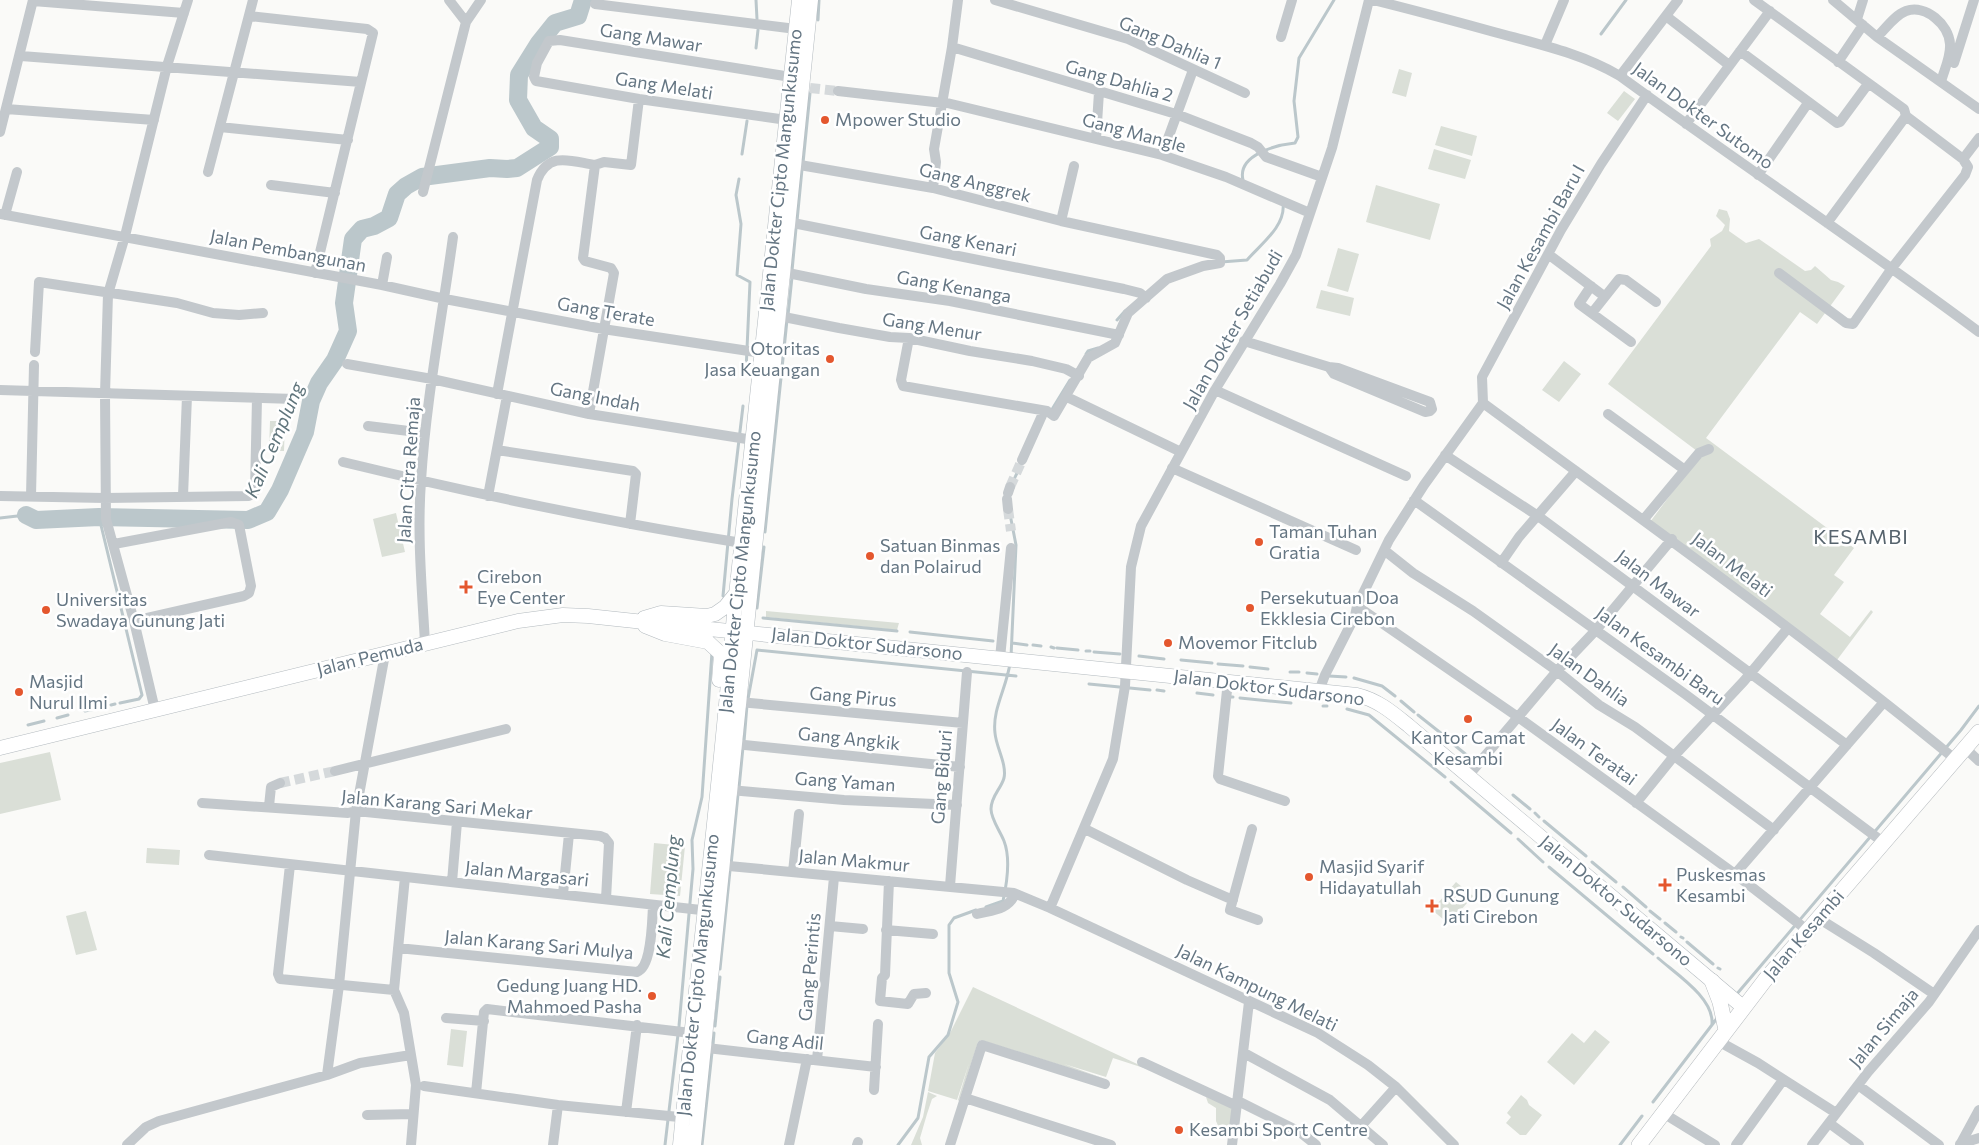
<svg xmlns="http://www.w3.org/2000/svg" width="1979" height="1145" font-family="Commissioner,sans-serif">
<rect width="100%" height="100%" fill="#fafaf8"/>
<!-- green -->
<path fill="#dadfd7" d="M1399 69 1412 73 1406 97 1392 93Z
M1624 91 1635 99 1618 121 1607 113Z
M1441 126 1477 136 1472 156 1435 145Z
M1434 149 1471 160 1465 179 1428 169Z
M1376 185 1440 204 1430 240 1366 222Z
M1719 209 1727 211 1730 219 1729 231 1746 243 1759 239 1805 271 1811 270 1815 266 1831 280 1838 282 1845 286 1817 324 1800 312 1706 438 1854 548 1834 575 1844 582 1820 614 1850 637 1871 610 1873 612 1837 660 1650 522 1701 454 1608 384 1711 246 1710 239 1722 231 1725 225 1716 216Z
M1338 248 1359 254 1348 292 1327 286Z
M1321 290 1354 298 1350 316 1316 308Z
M1564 361 1581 374 1559 402 1542 390Z
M270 421H285L284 451H269Z
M396 513 405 552 382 557 373 519Z
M766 611 899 623 897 630 766 617Z
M50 752 61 800 0 814V763Z
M654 843 685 846 680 896 650 894Z
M147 848 180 850 179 865 146 863Z
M1456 882 1473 896 1449 924 1432 910Z
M86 911 97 950 76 955 66 916Z
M973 987 1150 1070 1113 1058 1106 1077 1064 1064 1105 1079 981 1040 978 1042 959 1101 958 1100 969 1063 957 1100 928 1091 935 1053 950 1033Z
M451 1029 467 1031 463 1067 447 1065Z
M1595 1030 1610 1042 1574 1085 1547 1062 1572 1033 1584 1043Z
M928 1092 937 1096 932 1099 927 1114 920 1138 922 1145H911L923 1117Z
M1521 1095 1527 1100 1529 1105 1542 1115 1526 1135H1520L1506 1123 1511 1117 1507 1113Z
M1206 1097 1232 1107 1231 1124 1226 1132 1222 1134 1219 1132V1128L1216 1121V1108L1208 1103Z"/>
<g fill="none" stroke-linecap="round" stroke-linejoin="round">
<!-- stream -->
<path stroke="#bbc7cb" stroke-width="3" d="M756 0 757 19
M818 20 819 0
M1601 34 1626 0
M756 48 758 30
M742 154 747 121
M803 163 810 93
M739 179 736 195 741 224 737 275 750 282 746 371
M1243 180C1237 155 1276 145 1295 143L1298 137 1294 101 1299 58 1334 0
M797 221 802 169
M1221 262 1247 260C1261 244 1286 226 1283 203
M792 271 796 228
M788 315 792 277
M1117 320 1125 311
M1086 354 1088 351 1098 348
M1051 411 1070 380
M1011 486 1022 462
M1009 509 1016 545 1011 657
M99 517 142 695 139 699 120 703
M0 518 26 515
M765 532 787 320
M723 596 732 499 743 406
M757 608 764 547
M763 618 897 631
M910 632 993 641
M1012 643 1027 645
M1033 645 1041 646
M1051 647 1054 648
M1057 648 1078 650
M1086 651H1090
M1094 652 1120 654
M1139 656 1164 659
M1181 660 1212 663
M1218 664 1243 666
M1250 667 1268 669
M1290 672H1299
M1307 673 1317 674
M1329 676 1346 677
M1354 678 1382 686 1395 696
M1089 684 1150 690
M1157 690 1164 691
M1197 693 1213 695
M1231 697H1233
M1240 698 1291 703
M748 699 757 650 1016 676
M1401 701 1414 712
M111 705 115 704
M1323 706H1327
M1347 709 1369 715 1445 777
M85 711 100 708
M1418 715 1442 734
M57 718 68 715
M28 725 44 721
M1447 739 1469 757
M744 742 747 705
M1451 782 1511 833
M739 788 743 747
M1513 795 1530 809
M1535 813 1539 817
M1544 821 1586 856
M1518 839 1543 862
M1592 862 1616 882
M731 865 738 794
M1549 867 1653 954
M1623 887 1646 907
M986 907 1003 901C1007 883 1011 859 1004 841 1000 831 991 819 991 809 991 796 1001 789 1004 778 1007 764 996 747 995 733 992 709 1007 687 1010 663
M1650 911 1660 919
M1665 923 1676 932
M1681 937 1683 938
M1687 942 1713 964
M1658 958C1676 974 1714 998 1712 1024
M1718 968 1720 969
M720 969 730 870
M1736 995 1961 730 1979 706
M715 1026 720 977
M713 1045 714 1033
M1653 1102 1718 1017
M665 1145 679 1026 693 869 692 840 702 797 712 652
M702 1145 712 1052
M898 1145 918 1118 929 1057 948 1035 958 1002 949 973V925L954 918 976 910
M1620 1145 1642 1116"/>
<!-- river -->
<path stroke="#bbc7cb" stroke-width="18" d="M26 515 36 520 99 517 248 520 267 512 280 490 305 432 311 401 319 383 335 360 348 331 344 303 353 239 362 229 374 226 389 218 397 194 406 186 422 177 490 168 507 169 517 168 550 147V139L534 128 518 100 519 75 539 43 555 23 578 16 583 0"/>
<!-- street-tunnel -->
<path stroke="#d5d9db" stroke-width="10" stroke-dasharray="10 5" stroke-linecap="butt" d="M810 88 838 91
M1010 487 1022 460
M1008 509 1011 531
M280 783 335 771"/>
<!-- secondary casing -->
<g stroke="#b3babf" stroke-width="15">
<path id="secondary" d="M644 618 661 613 707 616 715 614 725 607 737 592
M645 626 665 634 708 642 721 654 719 680
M0 748 518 621 563 615 588 616 719 630 1357 695C1378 700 1393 713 1409 726L1743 1007
M680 1145C697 968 720 791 734 614L799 0
M694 1145 811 0"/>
</g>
<!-- primary casing -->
<g stroke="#b5babe" stroke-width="16">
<path id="primary" d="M1712 981 1720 1002 1726 1030
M1639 1145 1765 980 1979 732"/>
</g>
<!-- street -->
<path stroke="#c3c8cc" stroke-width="10" d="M449 0 466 22
M995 0 1128 39 1245 93
M1373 0C1413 10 1454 21 1494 32 1538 44 1581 53 1620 76 1739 163 1861 244 1979 332
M1754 0 1904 109 1906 116 1963 159 1968 167 1965 175 1892 268 1853 324 1846 323 1779 273
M1833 0 1877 37 1979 109
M33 1 184 13
M595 4 796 29
M249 16 367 29 373 33 315 273
M1666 16 1729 65
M1857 19 1863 0
M1281 37 1292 0
M1877 37C1886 28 1895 15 1906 11 1926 4 1949 25 1950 44 1951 57 1944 70 1941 82
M1545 45 1564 0
M952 47 958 0
M1740 51 1837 123 1840 122 1868 84
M21 56 361 82
M1838 62 1863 25
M1954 63 1974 0
M1620 76 1678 0
M838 91 943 103
M943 102 1162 155 1226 177 1310 213
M6 109 154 120
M787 120 639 99 536 81 534 77 537 63 549 41 560 40 791 77
M1686 124 1770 11
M220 127 348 140
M0 132 33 0
M1096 139 1099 92
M1162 155 1193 70
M1963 159 1979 138
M794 164 933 188 1061 221 1217 255 1220 258V263L1203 266 1167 279 1128 313 1115 343 1088 358 1054 416 1047 411 903 386 901 380 909 338
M208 172 253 0
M1758 175 1808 103
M271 185 335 193
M933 188 936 162 934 149 952 47 1176 114 1251 143 1258 147 1266 157 1322 177
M423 192 466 22 481 0
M0 214 382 285 445 299 603 329 762 353
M5 215 17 172
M1061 221 1074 166
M788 222 1124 289 1140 293 1146 298
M1827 223 1906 116
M1548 254 1604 296
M783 272 866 289 950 301 1119 335
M382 285 387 257
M1591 286 1579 304 1631 342
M1592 313 1619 279 1626 280 1656 302
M779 316 839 328 890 337 909 338 970 351 1032 361 1066 369 1079 376
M1244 341 1329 367 1338 368 1430 402 1432 409 1430 411 1425 412 1334 374 1329 367
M35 352 39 282 177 303 213 313 239 315 263 313
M347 364 432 379 589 414 753 440
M0 390 295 399
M1215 390 1406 476
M497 394 537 180C549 151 570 161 595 165
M1067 397 1181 452
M1483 403C1642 520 1803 634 1956 760
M1483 403 1482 377 1561 230 1601 164 1647 95
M589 414 614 273 611 268 585 261 583 258 595 165 604 162 631 165 639 99
M1608 414 1685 470
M368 426 425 433
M497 450 633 471 636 474 630 524
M1445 455 1538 516 1847 745
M1022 460 1044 411
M343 462C475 494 608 522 742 543
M1172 468 1356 550
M1008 493 1010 487
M0 496 105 498 249 496 255 491 257 398
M31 496 34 365
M183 496 187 396
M488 496 507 396
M1007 499 1008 509
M1414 500 1685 694 1883 842
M1644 519 1699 453 1709 449
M114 544 231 522 239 525 251 586 249 593 244 596 134 621
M1384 550 1413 573 1473 611 1557 671 1599 705 1635 727 1774 830
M1501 563 1519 537 1576 471
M1357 606 1518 717 1735 874 1807 930
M425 643C422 589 417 536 421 481 426 399 442 318 453 237
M1000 658 1011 548
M1228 681 1218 776 1220 779 1285 801
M1319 691 1325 675 1355 616 1357 606 1389 540 1424 485 1483 403
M739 702 963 723
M155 710 134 621 106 519 105 394 108 294 125 236 167 66 188 0
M735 744 960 767
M1965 748 1979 761
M335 771 506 729
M1468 776 1557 671 1596 630 1672 539
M730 790 844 800 957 805
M202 803 348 813 356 811 600 836 605 838 609 843 606 899
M1636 803 1674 756 1744 681 1788 628
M269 806 271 787 280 783
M1085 829 1187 880 1233 900
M1252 829 1230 910 1258 920
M209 855 710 911
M290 865 278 974 280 979 394 990
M718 865 1014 893 1050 908 1318 1033 1368 1065 1396 1087 1454 1145
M793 872 799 814
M1735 874 1884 702
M405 877 394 990 404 1013 416 1085 411 1145
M889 881 885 975 882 978 880 1001 908 1004 914 994 926 993
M452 882 457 822
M950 886 967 672
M563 894 569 834
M1050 908 1113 759 1125 686 1131 567 1141 526 1215 390 1280 284 1296 255 1332 148 1369 0
M977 914C993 910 1008 910 1015 894
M1818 918 1874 953 1934 994
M830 926 863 929
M886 930 933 934
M398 948 637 972C652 967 652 921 653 906
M446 1018 484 1021
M1718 1041 1758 1063 1836 1113
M698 1047 876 1067
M1244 1053 1330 1100 1383 1145
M817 1060 834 877
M1142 1062 1237 1106
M327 1075 339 985 356 811 385 654
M1858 1085 1939 1145
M424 1086 558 1105 689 1118
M874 1090 878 1024
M476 1093 484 1012 487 1009 691 1033
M965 1098 1111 1145
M1238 1101 1300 1132 1316 1145
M626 1112 637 1025
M1663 1113 1715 1145
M367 1115 413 1114
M1829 1123 1859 1145
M1362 1125 1396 1087
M1960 1144 1979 1138
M127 1145 146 1127 159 1121 327 1075 360 1063 411 1055
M553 1145 558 1105
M789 1145 807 1059
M857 1145 858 1142
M950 1145 982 1045 1105 1084
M1232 1145 1249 1002
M1736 1145 1783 1080
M1812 1145 1868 1072 1929 1002 1979 930
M1960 1145 1979 1110"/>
<!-- secondary -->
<use href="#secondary" stroke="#fff" stroke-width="14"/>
<!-- primary -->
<use href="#primary" stroke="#fff" stroke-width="15"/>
</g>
<!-- markers -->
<g fill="#e4572e" stroke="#fff" stroke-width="2">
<circle cx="825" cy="120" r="5"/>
<circle cx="830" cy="359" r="5"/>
<circle cx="1259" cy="542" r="5"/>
<circle cx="870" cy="556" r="5"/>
<path d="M463.5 579.5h5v5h5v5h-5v5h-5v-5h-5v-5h5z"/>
<circle cx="1250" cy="608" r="5"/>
<circle cx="46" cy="610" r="5"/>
<circle cx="1168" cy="643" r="5"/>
<circle cx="19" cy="692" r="5"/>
<circle cx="1468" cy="719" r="5"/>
<circle cx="1309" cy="877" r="5"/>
<path d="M1662.5 877.5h5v5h5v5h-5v5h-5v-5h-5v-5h5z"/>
<path d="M1429.5 898.5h5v5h5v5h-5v5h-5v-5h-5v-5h5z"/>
<circle cx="652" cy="996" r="5"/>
<circle cx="1179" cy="1130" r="5"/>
</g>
<g text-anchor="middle" stroke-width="5" stroke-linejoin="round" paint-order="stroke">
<!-- street labels -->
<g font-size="18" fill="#657683" stroke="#fff">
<text transform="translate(651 38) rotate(9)" y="6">Gang Mawar</text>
<text transform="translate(1170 43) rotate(23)" y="6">Gang Dahlia 1</text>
<text transform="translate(1119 81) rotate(16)" y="6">Gang Dahlia 2</text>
<text transform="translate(664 86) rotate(9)" y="6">Gang Melati</text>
<text transform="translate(1703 116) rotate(36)" y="6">Jalan Dokter Sutomo</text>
<text transform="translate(1134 133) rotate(15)" y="6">Gang Mangle</text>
<text transform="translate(781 170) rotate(-84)" y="6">Jalan Dokter Cipto Mangunkusumo</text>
<text transform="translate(975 183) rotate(14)" y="6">Gang Anggrek</text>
<text transform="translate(1541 237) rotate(-61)" y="6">Jalan Kesambi Baru I</text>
<text transform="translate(968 241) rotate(11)" y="6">Gang Kenari</text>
<text transform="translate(288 251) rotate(11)" y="6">Jalan Pembangunan</text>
<text transform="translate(954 287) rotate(10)" y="6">Gang Kenanga</text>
<text transform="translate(606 312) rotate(10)" y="6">Gang Terate</text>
<text transform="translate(932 327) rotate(9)" y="6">Gang Menur</text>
<text transform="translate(1233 330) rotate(-60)" y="6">Jalan Dokter Setiabudi</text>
<text transform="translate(595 397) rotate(11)" y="6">Gang Indah</text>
<text transform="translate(409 470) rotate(-86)" y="6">Jalan Citra Remaja</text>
<text transform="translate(1732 565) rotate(37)" y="6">Jalan Melati</text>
<text transform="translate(740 572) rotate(-84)" y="6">Jalan Dokter Cipto Mangunkusumo</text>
<text transform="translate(1658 584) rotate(37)" y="6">Jalan Mawar</text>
<text transform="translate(867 644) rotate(6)" y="6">Jalan Doktor Sudarsono</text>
<text transform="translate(1660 656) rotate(36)" y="6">Jalan Kesambi Baru</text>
<text transform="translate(370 657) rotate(-14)" y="6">Jalan Pemuda</text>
<text transform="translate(1589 675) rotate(36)" y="6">Jalan Dahlia</text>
<text transform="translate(1269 688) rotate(7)" y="6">Jalan Doktor Sudarsono</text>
<text transform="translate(853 697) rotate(5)" y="6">Gang Pirus</text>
<text transform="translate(849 739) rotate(6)" y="6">Gang Angkik</text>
<text transform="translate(1594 752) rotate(36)" y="6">Jalan Teratai</text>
<text transform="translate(942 777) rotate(-85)" y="6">Gang Biduri</text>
<text transform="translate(845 782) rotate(4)" y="6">Gang Yaman</text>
<text transform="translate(437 805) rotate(5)" y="6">Jalan Karang Sari Mekar</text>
<text transform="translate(854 861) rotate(5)" y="6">Jalan Makmur</text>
<text transform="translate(527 874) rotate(6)" y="6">Jalan Margasari</text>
<text transform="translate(1616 901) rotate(40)" y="6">Jalan Doktor Sudarsono</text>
<text transform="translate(1804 935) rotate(-49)" y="6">Jalan Kesambi</text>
<text transform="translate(539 945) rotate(5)" y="6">Jalan Karang Sari Mulya</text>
<text transform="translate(810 967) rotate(-85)" y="6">Gang Perintis</text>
<text transform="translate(698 975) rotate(-84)" y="6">Jalan Dokter Cipto Mangunkusumo</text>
<text transform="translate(1257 988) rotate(26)" y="6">Jalan Kampung Melati</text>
<text transform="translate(1884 1028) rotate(-50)" y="6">Jalan Simaja</text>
<text transform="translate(785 1040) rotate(6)" y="6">Gang Adil</text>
</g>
<!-- poi labels -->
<g font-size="18" fill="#657683" stroke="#fff" text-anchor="start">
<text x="835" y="126">Mpower Studio</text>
<text x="820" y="355" text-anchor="end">Otoritas<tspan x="820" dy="21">Jasa Keuangan</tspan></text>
<text x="1269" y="538">Taman Tuhan<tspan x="1269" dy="21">Gratia</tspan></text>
<text x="880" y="552">Satuan Binmas<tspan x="880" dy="21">dan Polairud</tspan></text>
<text x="477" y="583">Cirebon<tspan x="477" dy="21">Eye Center</tspan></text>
<text x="1260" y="604">Persekutuan Doa<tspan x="1260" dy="21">Ekklesia Cirebon</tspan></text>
<text x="56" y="606">Universitas<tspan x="56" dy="21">Swadaya Gunung Jati</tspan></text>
<text x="1178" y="649">Movemor Fitclub</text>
<text x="29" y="688">Masjid<tspan x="29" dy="21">Nurul Ilmi</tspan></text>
<text x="1468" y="744" text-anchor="middle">Kantor Camat<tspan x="1468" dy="21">Kesambi</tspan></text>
<text x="1319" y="873">Masjid Syarif<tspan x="1319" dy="21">Hidayatullah</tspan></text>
<text x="1676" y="881">Puskesmas<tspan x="1676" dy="21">Kesambi</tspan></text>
<text x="1443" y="902">RSUD Gunung<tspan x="1443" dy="21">Jati Cirebon</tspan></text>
<text x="642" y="992" text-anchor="end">Gedung Juang HD.<tspan x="642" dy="21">Mahmoed Pasha</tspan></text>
<text x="1189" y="1136">Kesambi Sport Centre</text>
</g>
<!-- water labels -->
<g font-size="19" font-style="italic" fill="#60757c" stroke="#fff">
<text transform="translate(274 440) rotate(-67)" y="7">Kali Cemplung</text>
<text transform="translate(668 897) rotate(-85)" y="7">Kali Cemplung</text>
</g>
<!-- quarter labels -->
<g font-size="20" letter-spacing="1" fill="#57646e" stroke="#fff">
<text x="1861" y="544">KESAMBI</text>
</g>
</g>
</svg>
